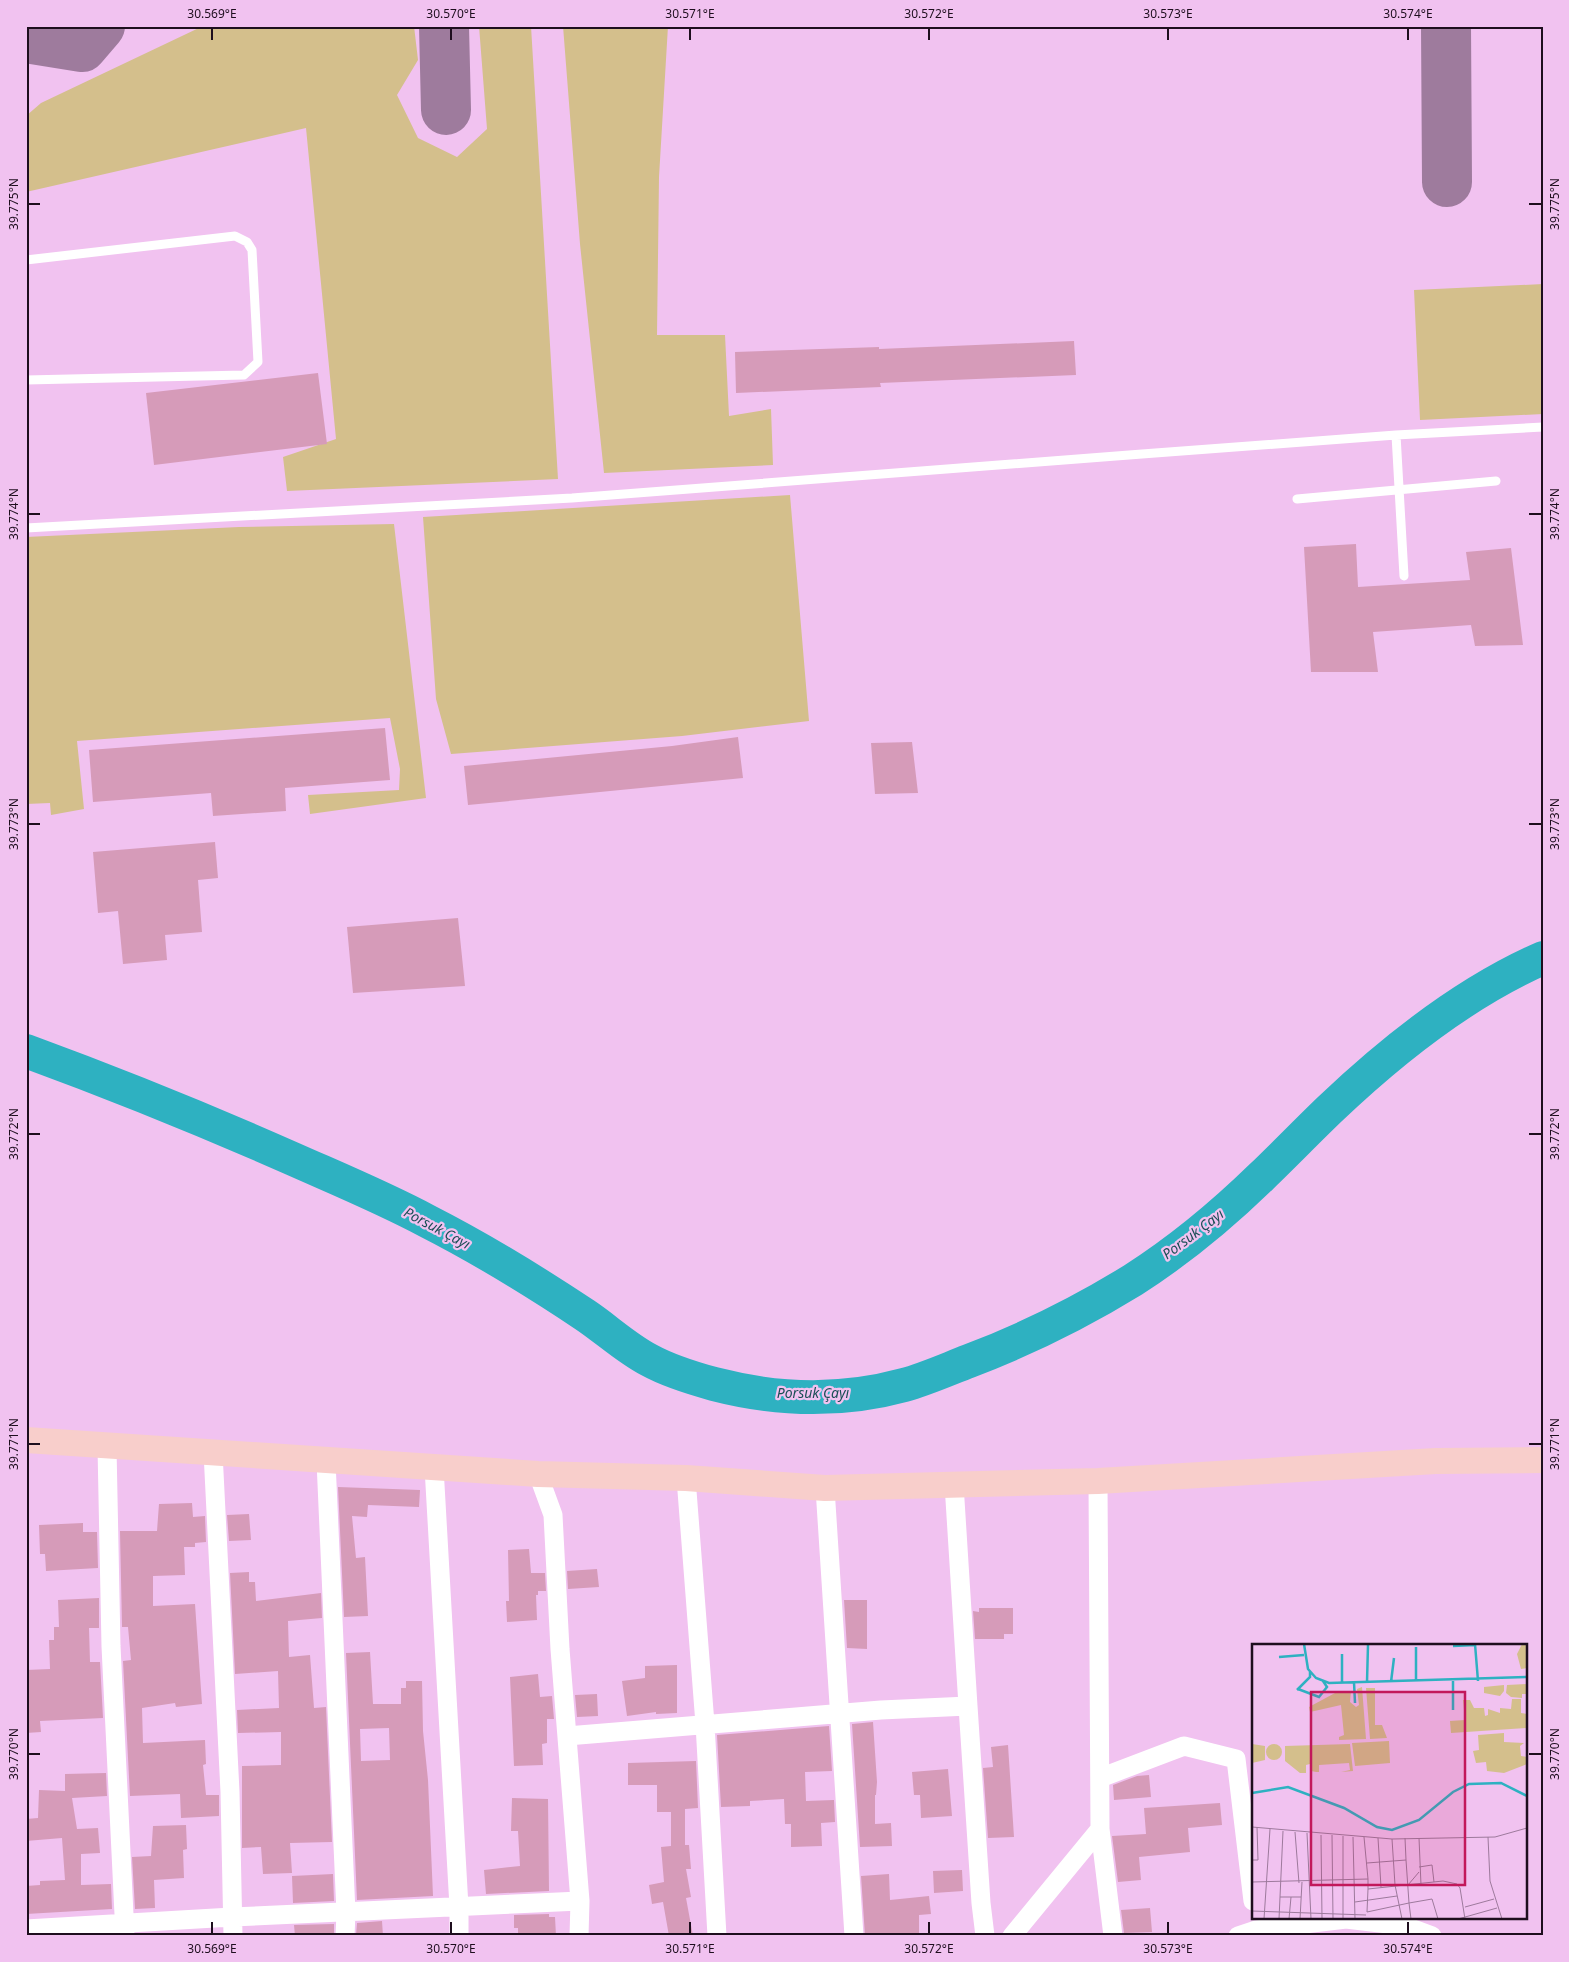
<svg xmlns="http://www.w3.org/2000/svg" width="1569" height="1962" font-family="'Noto Sans',sans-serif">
<rect width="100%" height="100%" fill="#f1c2f0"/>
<!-- green -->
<path fill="#d4bf8c" d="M203 26H414L418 60 397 95 418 138 457 157 487 129 479 26H531L558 479 287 491 283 457 336 439 306 128 26 192V116L41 103Z
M563 26H668L659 177 657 335H725L729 416 771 409 773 465 604 473 580 244Z
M1543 284V414L1420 420 1414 290Z
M790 495 809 721 682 736 451 754 436 699 423 517Z
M394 524 426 798 310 814 308 795 399 790 400 769 390 718 77 741 84 809 51 815 50 803 26 804V537L239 527Z"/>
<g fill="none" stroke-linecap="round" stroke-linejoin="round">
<!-- river -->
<path stroke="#2eb1c1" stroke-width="34" d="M26 1051C116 1084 205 1120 293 1159 338 1179 384 1198 427 1221 482 1249 534 1281 585 1315 606 1329 626 1348 649 1360 669 1371 692 1378 714 1384 776 1400 842 1402 904 1385 926 1379 948 1369 969 1361 1027 1339 1081 1312 1133 1280 1180 1250 1222 1215 1262 1176 1285 1154 1307 1131 1330 1109 1391 1051 1465 992 1543 958"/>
<!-- taxiway -->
<path stroke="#9e7b9d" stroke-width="50" d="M444 26 446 110
M1446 26 1447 182
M26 38 82 47 100 26"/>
</g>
<!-- building -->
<path fill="#d69bb9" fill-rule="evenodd" d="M1074 341 1076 375 880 383 881 387 736 393 735 352 879 347V349Z
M318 373 327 444 154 465 146 393Z
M1356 544 1358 587 1470 580 1466 552 1511 548 1523 645 1475 646 1471 625 1373 632 1378 672H1311L1304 547Z
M385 728 390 780 285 788 286 811 213 816 211 793 93 802 89 750Z
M738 737 743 778 468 805 464 766 672 746Z
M912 742 918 793 875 794 871 743Z
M215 842 218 878 198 880 202 932 165 935 167 960 123 964 118 911 98 913 93 852Z
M458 918 465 986 353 993 347 927Z
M338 1487 420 1490 419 1507 368 1505 367 1517 352 1516 356 1558 365 1557 368 1616 344 1617Z
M192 1503 193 1517 205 1516 206 1542 195 1543V1547H184L185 1575 153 1576V1606L195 1604 202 1704 176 1707 175 1703 142 1708 143 1743 205 1740 206 1764 203 1765 206 1795H219V1816L181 1818 180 1794 130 1796 123 1661 131 1660 128 1627H122L120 1531H157L159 1504Z
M249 1514 251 1540 229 1541 227 1515Z
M83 1523V1532H97L98 1568 46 1571 45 1554H40L39 1525Z
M529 1549 531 1573H545L546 1591H538V1595H536L537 1620 507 1622 506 1601H509L508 1550Z
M597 1569 599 1587 568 1589 567 1571Z
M249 1572V1582H255L256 1601 321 1593 322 1618 288 1621 289 1657 310 1655 314 1708 326 1707 332 1842 290 1843 292 1873 263 1874 261 1847 242 1848V1766L281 1765V1732L238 1733 237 1710 279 1708 278 1671 235 1674 230 1573Z
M99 1598V1628H89L90 1662H100L103 1718 40 1721 41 1732 26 1733V1670L50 1669 49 1640H54V1627H59L58 1600Z
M844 1600H867V1649L847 1648Z
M979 1608H1013V1634H1004V1639H975L973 1611 979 1612Z
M370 1652 373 1704H401V1688H406V1681H422L423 1731 428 1780 433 1896 357 1900 346 1653ZM389 1728 390 1760 361 1761 360 1729Z
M677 1665V1713L656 1714V1712L627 1716 622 1681 645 1678V1666Z
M538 1674 540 1697 552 1696 554 1719H547V1743L542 1744 543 1765 514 1766 510 1677Z
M597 1694 598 1716 577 1717 575 1695Z
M873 1722 877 1782 876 1795H875V1824L891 1823 892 1846 860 1847 852 1724Z
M829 1726 832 1771 805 1772 806 1801 834 1800 835 1822 821 1823 822 1846 791 1847V1824H785L784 1799 750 1801V1806L721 1807 717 1735Z
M1008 1745 1014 1837 988 1838 983 1768 993 1767 991 1747Z
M696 1761 698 1808 685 1809V1845H689L691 1869H686L691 1897 686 1898 693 1936H669L663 1902 652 1904 649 1885 664 1882 661 1847 671 1846V1812H657V1785H628V1763Z
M948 1769 952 1816 921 1818 920 1795H914L912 1772Z
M106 1773 107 1796 72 1798 77 1829 98 1828 100 1853 81 1854V1885L111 1884 112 1909 26 1914V1886L40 1885V1881L65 1880 62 1838 26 1841V1819L38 1818 39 1790 65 1791V1774Z
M1149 1775 1151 1797 1114 1800 1113 1785 1137 1776Z
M512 1798 548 1799 549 1891 486 1894 484 1870 520 1866 518 1831H511Z
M1220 1803 1222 1825 1188 1828 1190 1852 1139 1857 1141 1880 1118 1882 1112 1836 1146 1834 1144 1808Z
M186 1825 187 1849 183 1850 184 1878 154 1880 155 1908 135 1909 132 1857 151 1856 153 1826Z
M962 1870 963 1891 934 1893 933 1871Z
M333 1874 334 1901 293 1903 292 1876Z
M889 1874 890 1900 929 1896 931 1914 919 1915V1935L865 1936 861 1876Z
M1150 1908 1152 1932 1124 1933 1121 1910Z
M549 1914V1917H555L556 1936H518V1928H514V1915Z
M382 1921 383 1936H356L357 1923Z
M334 1924V1936H295L294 1925Z"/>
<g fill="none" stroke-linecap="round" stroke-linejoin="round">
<!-- lane -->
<path stroke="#fff" stroke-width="9" d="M26 260 235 236 247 242 252 250 258 362 244 375 26 380
M1396 435 1404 576
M1297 499 1496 481
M26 528 572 498 1142 454 1396 435 1543 427"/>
<!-- street -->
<path stroke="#fff" stroke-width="19" d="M107 1447 111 1646 125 1935
M213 1452 230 1792 233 1936
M326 1461 346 1913 345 1936
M434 1467 459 1907V1936
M686 1478 705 1724 717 1936
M1098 1481 1100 1829 1113 1936
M954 1484 968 1706
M825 1488 854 1936
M567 1736 881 1710 968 1706 981 1903 985 1936
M1100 1778 1184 1746 1236 1759 1253 1901
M26 1929 232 1917 580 1901 560 1649 553 1515 538 1474
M579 1936 580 1901
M1012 1936 1100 1829
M1238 1936 1256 1930 1346 1919 1405 1926 1432 1936"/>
<!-- secondary -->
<path stroke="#f8cecb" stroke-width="26" d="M26 1440 538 1474 686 1478 825 1488 1098 1481 1436 1461 1543 1460"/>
</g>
<!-- ticks -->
<path fill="none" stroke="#1e0e1e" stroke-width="2" d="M212 28V40M451 28V40M690 28V40M929 28V40M1168 28V40M1408 28V40M28 204H40M1529 204H1542M28 514H40M1529 514H1542M28 824H40M1529 824H1542M28 1134H40M1529 1134H1542M28 1444H40M1529 1444H1542M28 1754H40M1529 1754H1542M212 1922V1934M451 1922V1934M690 1922V1934M929 1922V1934M1168 1922V1934M1408 1922V1934"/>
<g text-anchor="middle" stroke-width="4.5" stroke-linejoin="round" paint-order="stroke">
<!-- water labels -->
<g font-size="14" font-style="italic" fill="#1a4e55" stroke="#f1c2f0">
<text transform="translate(437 1228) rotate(28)" y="5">Porsuk Çayı</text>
<text transform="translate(1193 1234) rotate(-37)" y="5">Porsuk Çayı</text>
<text x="813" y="1398">Porsuk Çayı</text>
</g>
</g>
<!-- overview -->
<g transform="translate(1252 1644)">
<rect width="275" height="275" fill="#f1c2f0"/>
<path d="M270 0H275V24L269 25 265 10ZM275 40V50H270V54L259 53 254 49 255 41ZM252 41V47L248 52 232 49V43ZM110 43 114 95 87 96V93L92 91 89 61 58 68 57 63 83 49 99 47 98 58 104 63 107 61 105 45ZM114 44H123V81H130L135 94 118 95ZM260 55H269V69L275 70V84L199 89 198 77 213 76 211 56H218L222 64H232L233 72 236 71V65L248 69V64L259 65ZM252 89V98L272 99 268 102 269 112 275 113V120L252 129 235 127 234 118 224 119 221 107 227 106 226 91ZM137 97 138 119 103 122 100 99ZM14 108a8 8 0 1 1 16 0a8 8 0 1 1-16 0ZM0 100 13 102V116L0 119ZM98 100 101 127 89 128 98 126 97 119 67 121V128H64L59 127 58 120 54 121V129H48L33 117V102Z" fill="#d4bf8c"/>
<path fill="none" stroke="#2eb1c1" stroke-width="2.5" d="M52 0 56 25 64 34 77 39 275 33M223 0 226 37M201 2 223 1M164 3V37M90 10V39M27 13 52 11M201 37V66M102 38 103 59M115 38 116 1M139 38 142 14M46 45 67 53 75 43 71 37M45 46 58 33V27M0 149 36 143 92 164 125 183 140 186 167 176 201 148 217 140 249 139 275 152"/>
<path fill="none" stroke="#9d7a9c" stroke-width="1" d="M0 183 140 195 243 193 275 184M43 188 47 239M55 189 59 275M69 191 70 275M80 191 81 275M91 192V275M101 193 103 275M236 193 238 237 250 275M126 194 129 243M153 194 154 216M167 194 169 241M140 195 143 241 150 275M115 219 154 216 157 259 115 268 116 245M167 223 180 221 182 238M0 226V216H6L5 183M116 235V245L191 237 205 240 208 244 213 275M0 238 116 235 112 193M156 241 167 228M28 253H49M103 258 145 252M213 263 242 255M0 267 114 271M12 275 18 185M27 275 31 187M37 275 39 253M48 275 50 238M159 275 157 259 180 255 186 275M206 275 245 264"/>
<path fill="#c2185b" fill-opacity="0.15" stroke="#c2185b" stroke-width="2.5" d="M59 48H213V241H59Z"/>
<rect width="275" height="275" fill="none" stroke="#1e0e1e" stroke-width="2.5"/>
</g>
<!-- border -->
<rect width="1569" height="1962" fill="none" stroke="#f1c2f0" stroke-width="55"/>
<rect x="28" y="28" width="1514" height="1906" fill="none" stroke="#1e0e1e" stroke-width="2"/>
<g font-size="12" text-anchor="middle" fill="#1e0e1e">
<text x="212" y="18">30.569°E</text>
<text x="451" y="18">30.570°E</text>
<text x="690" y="18">30.571°E</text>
<text x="929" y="18">30.572°E</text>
<text x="1168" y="18">30.573°E</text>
<text x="1408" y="18">30.574°E</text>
<text transform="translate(14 204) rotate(-90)" y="4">39.775°N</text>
<text transform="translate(1555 204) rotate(-90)" y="4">39.775°N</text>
<text transform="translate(14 514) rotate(-90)" y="4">39.774°N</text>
<text transform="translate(1555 514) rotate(-90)" y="4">39.774°N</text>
<text transform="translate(14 824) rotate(-90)" y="4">39.773°N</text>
<text transform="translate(1555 824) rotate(-90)" y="4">39.773°N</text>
<text transform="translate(14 1134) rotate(-90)" y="4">39.772°N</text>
<text transform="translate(1555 1134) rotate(-90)" y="4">39.772°N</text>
<text transform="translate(14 1444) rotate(-90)" y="4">39.771°N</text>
<text transform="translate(1555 1444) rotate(-90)" y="4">39.771°N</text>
<text transform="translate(14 1754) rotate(-90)" y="4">39.770°N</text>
<text transform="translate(1555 1754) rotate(-90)" y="4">39.770°N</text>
<text x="212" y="1953">30.569°E</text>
<text x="451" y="1953">30.570°E</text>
<text x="690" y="1953">30.571°E</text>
<text x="929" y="1953">30.572°E</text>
<text x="1168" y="1953">30.573°E</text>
<text x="1408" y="1953">30.574°E</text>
</g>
</svg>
